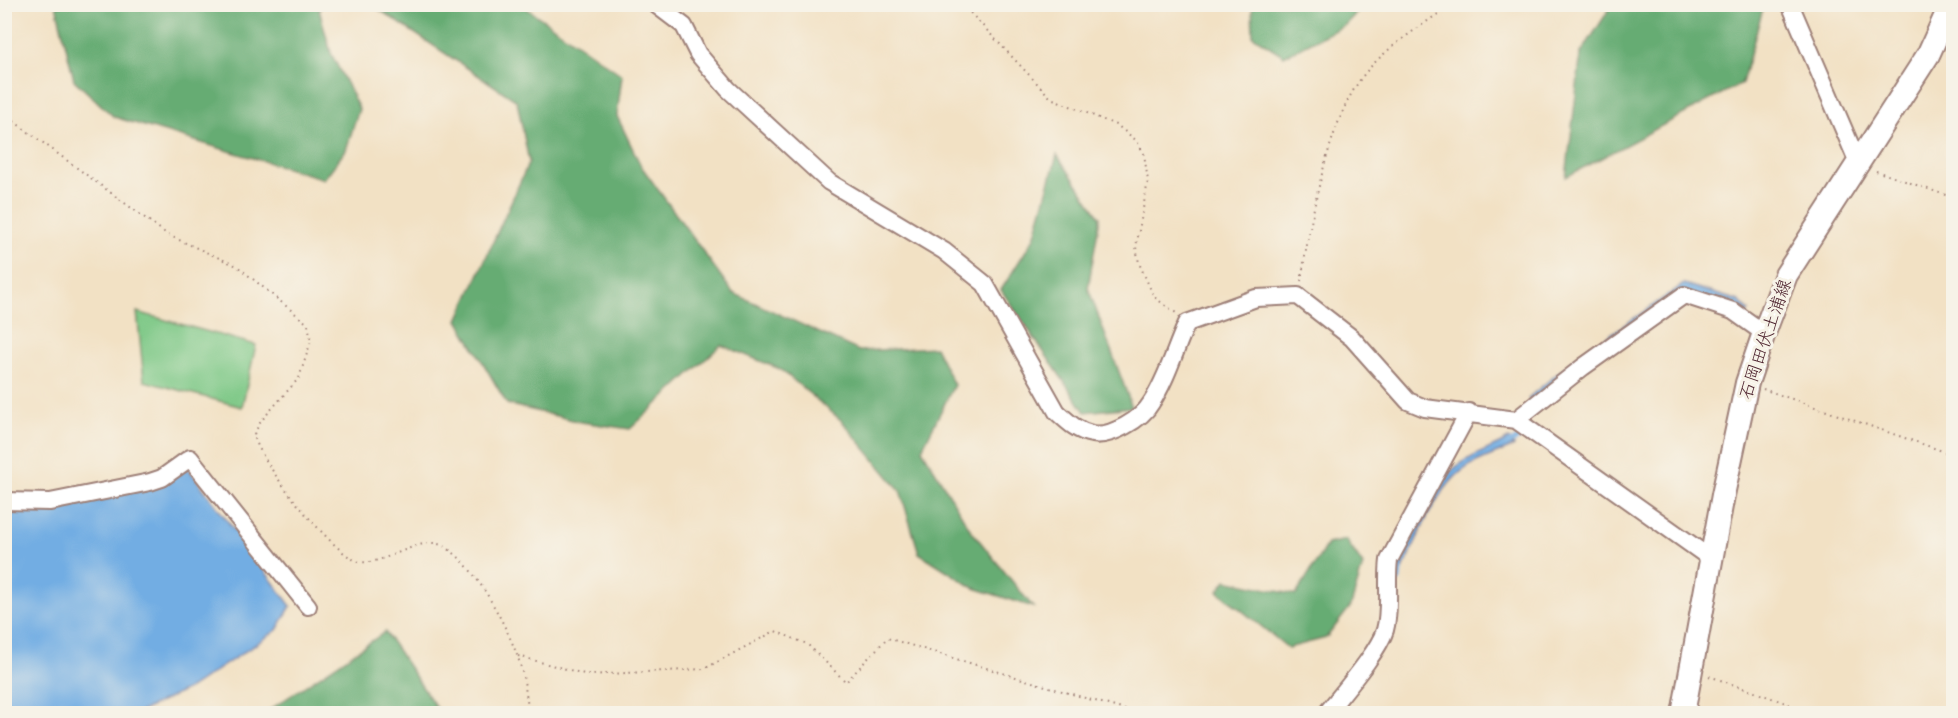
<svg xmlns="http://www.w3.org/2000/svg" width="1958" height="718" font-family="Sriracha,'Klee One',sans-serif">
<rect width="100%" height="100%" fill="#f7f3e8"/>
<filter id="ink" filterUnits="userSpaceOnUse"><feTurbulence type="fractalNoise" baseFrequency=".0167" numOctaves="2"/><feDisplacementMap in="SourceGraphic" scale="12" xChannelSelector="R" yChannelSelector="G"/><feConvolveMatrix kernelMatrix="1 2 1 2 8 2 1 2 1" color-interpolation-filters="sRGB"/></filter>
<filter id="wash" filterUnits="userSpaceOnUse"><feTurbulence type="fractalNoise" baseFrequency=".008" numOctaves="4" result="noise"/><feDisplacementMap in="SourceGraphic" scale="24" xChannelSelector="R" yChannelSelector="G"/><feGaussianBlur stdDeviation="1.35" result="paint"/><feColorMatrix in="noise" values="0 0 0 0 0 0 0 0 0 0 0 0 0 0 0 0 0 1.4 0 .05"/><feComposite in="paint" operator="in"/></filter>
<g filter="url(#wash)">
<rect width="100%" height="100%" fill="#f2e1c4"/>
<!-- green -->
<path fill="#7dc886" stroke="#647458" stroke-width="1.5" d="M137 312 256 345 242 407 144 381Z"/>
<!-- forest -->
<path fill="#66ac73" stroke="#58664f" stroke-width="1.5" d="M56 5H324L319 9 331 53 359 109 346 150 324 179 114 117 74 80Z
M372 5H522L622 75 617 116 641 166 733 293 859 351 935 347 954 385 922 449 970 529 1033 607 974 588 919 553 900 490 842 421 780 369 721 345 630 429 581 422 507 404 458 320 529 162 517 101Z
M1252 5V4L1364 5 1345 25 1284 56 1253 36Z
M1612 5H1764L1742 83 1566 177 1581 53Z
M1057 155 1100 217 1088 288 1132 407 1085 412 1001 290 1034 238Z
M1346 540 1363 565 1351 606 1326 638 1288 648 1218 591 1226 580 1296 595 1327 544Z
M385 632 440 713H265Z"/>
<!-- water -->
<path fill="#72ade3" stroke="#5e6687" stroke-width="1.5" d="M1684 284 1739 301 1749 311 1745 317 1684 291 1533 404 1528 398 1576 358Z
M1509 439 1514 446C1495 455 1471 461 1456 476 1431 501 1418 538 1403 569L1396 566C1411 534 1425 493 1452 470 1468 456 1491 449 1509 439Z
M188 468 291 606 277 630 190 688 138 713 5 714V507Z"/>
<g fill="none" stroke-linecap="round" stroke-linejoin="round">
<!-- stream -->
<path stroke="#72ade3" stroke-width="4.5" d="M1508 444 1521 437
M1399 580 1401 564"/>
</g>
</g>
<g filter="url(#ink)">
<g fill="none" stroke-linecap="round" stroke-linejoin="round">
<!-- minor casing -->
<g stroke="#9e8078" stroke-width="20">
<path id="minor" d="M655 4 684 26 698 54 728 89 829 182 944 251 985 284 1057 412C1068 422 1077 431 1092 434 1110 438 1142 419 1151 403 1167 379 1175 349 1187 323L1256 298 1298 296 1352 338 1408 401 1425 408 1516 420 1710 558
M1790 4 1859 165
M1516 420 1583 367 1684 295 1733 311 1764 333
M4 501 50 502 150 482 162 478 190 458 308 606
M1326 714C1342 693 1378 653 1385 630 1391 609 1386 583 1389 560L1469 412"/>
</g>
<!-- secondary casing -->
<g stroke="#9e8078" stroke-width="26">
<path id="secondary" d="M1683 714 1723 495 1747 383 1764 333 1786 275 1928 55 1951 4"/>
</g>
<!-- path -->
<path stroke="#9e8078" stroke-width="2" stroke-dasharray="1.5 4.5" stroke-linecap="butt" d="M962 4 1051 98 1118 126 1137 141 1144 154 1148 181 1136 247 1139 263 1154 297 1176 313
M4 114 168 235 237 266 308 324 311 341 299 378 261 421 254 434C257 460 336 558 360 562 380 565 409 544 431 543 465 542 507 627 517 655 524 673 526 695 529 714
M1876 171 1954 198
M1301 281C1310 223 1328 117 1366 72 1389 45 1423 25 1452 4
M1763 389 1954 455
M518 656 588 675 704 669 775 631 807 644 846 682 887 638 1138 714
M1709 676 1817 714"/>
<!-- minor -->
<use href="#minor" stroke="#fff" stroke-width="16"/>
<!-- secondary -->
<use href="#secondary" stroke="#fff" stroke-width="22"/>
</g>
</g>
<g text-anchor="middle" stroke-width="6" stroke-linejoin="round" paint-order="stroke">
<!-- street labels -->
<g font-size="18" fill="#4a1f2b" stroke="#f7f3e8">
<text transform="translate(1765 339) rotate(-71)" y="6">石岡田伏土浦線</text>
</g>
</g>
<!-- margin -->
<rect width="1958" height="718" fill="none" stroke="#f7f3e8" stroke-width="24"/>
</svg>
